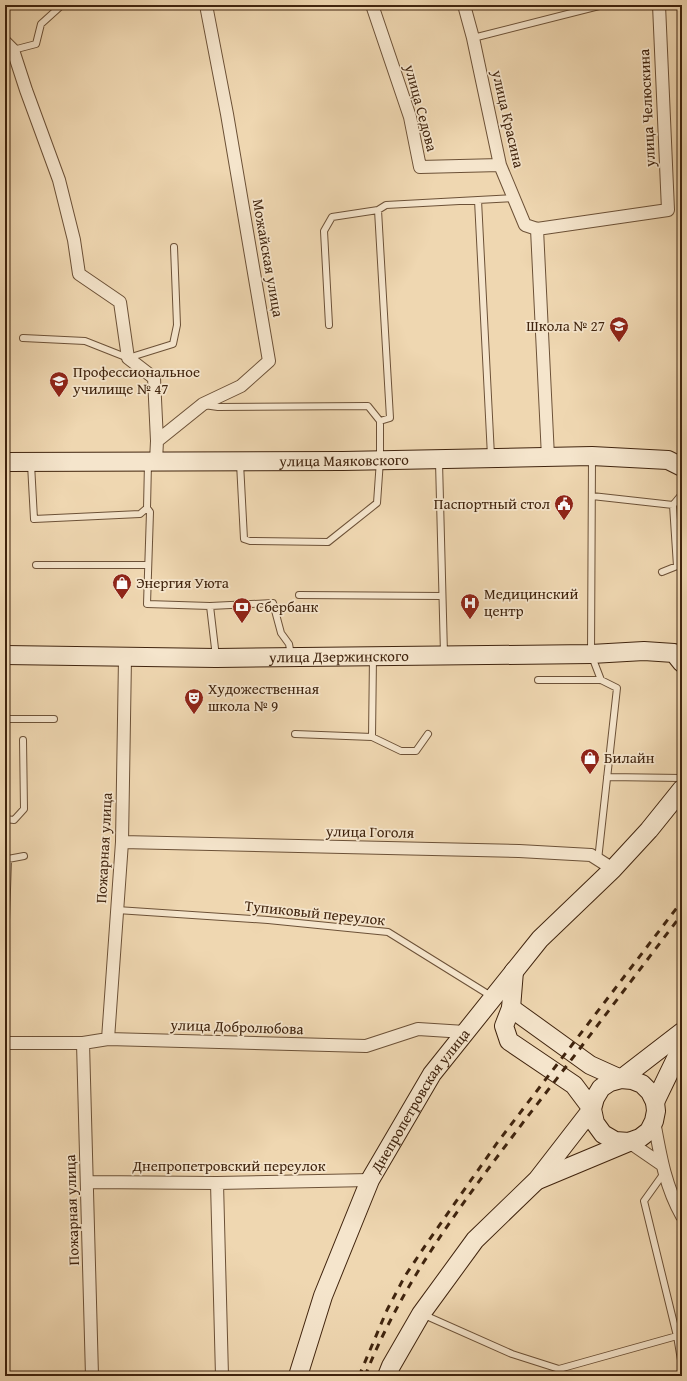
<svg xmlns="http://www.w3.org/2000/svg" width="687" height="1381" font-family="'Gentium Book Plus',serif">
<rect width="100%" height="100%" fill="#efd7b1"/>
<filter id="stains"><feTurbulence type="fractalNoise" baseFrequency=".005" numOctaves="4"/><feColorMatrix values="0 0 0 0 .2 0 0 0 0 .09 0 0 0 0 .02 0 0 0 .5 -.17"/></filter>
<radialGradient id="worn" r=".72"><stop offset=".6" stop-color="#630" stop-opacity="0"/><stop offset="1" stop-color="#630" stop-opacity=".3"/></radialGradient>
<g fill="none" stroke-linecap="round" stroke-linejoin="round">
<!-- lane casing -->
<g stroke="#6c5137" stroke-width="8">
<path id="lane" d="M473 38 603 5
M13 50 36 44 41 24 62 5
M478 200 491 456
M329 325 324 231 332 217 378 210
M23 338 85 341 128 358 173 344 177 325 174 247
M204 405 218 407 368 406 380 421V460L377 503 328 542 250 541 244 539 240 463
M380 421 390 418 378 210 386 205 514 198
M592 458 591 654 601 680
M439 462 444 654
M31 464 34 519 140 514 147 508 148 463
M592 496 673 505 677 566 662 572
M673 505 682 494
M147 508 150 512 147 604 210 606
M36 565H148
M299 595 442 596
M216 657 210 606 273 603 281 633 289 644 291 655
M538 680H601L617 688 598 860
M5 719H54
M295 734 372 737 373 657
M372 737 401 751H416L428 734
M607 777 682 778
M5 819 14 820 24 809 23 740
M117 910 268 920 388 932 491 996
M5 950 8 859 24 856
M664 1173 644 1201 677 1336 682 1366
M422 1314 512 1354 559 1369 677 1336"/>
</g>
<!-- street casing -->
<g stroke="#6c5137" stroke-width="14">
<path id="street" d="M372 5 410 117 420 167 500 165
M464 5 473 38 500 165 525 225 537 229
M5 42 13 50 26 90 59 180 74 240 79 274 120 302 128 358 154 378 157 441
M548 457 537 229 668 210 659 5
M156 461 157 441 203 404 241 386 269 361 227 114 206 5
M122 842 519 851 591 855 613 869
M108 1039 122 842 125 658
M5 1043H83L108 1039 366 1046 418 1029 465 1032
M83 1043 92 1376
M654 1121C660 1154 665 1186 682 1216
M629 1142 661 1164
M87 1182 217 1183 370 1180
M217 1183 222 1376"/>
</g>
<!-- secondary casing -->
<g stroke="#40240e" stroke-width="20">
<g id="secondary">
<path id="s1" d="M5 462 343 461 592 456 668 460 682 467"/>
<path id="s2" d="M5 655 216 658 591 654 644 651 674 653 682 663"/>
<path d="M511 1008 590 1065 621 1079 682 1032"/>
<path d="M655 1102 682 1046"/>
<path d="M538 1180 629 1142"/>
<path id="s3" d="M298 1376 323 1296 370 1180 432 1074 540 939 613 869 649 830 682 789"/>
<path d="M387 1376 391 1366 421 1314 475 1240 537 1180 592 1109 595 1098 601 1088 610 1082 621 1079 632 1080 642 1084 650 1092 655 1102 656 1111 654 1121 649 1131 640 1138 629 1142 615 1141 603 1134 595 1123 592 1109 574 1085 509 1041 504 1026 511 1008 514 971"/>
</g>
</g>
<!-- lane -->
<use href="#lane" stroke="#f5e5cc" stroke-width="6"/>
<!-- street -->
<use href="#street" stroke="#f5e5cc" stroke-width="12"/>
<!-- secondary -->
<use href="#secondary" stroke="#f5e5cc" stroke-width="18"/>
<!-- rail -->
<path stroke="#40240e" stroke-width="3" stroke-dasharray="7 7" stroke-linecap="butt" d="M359 1376 387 1310 405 1276 427 1243 497 1143 682 901
M365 1376C403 1280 466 1198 528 1116 580 1049 631 981 682 914"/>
</g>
<!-- icons -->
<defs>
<g id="school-pin" transform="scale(1)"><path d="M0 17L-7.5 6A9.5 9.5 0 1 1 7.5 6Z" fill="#8f2418" stroke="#f5e5cc"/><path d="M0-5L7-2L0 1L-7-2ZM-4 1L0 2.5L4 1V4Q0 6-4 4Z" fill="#fff"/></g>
<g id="university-pin" transform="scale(1)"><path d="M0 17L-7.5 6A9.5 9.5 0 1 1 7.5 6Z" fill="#8f2418" stroke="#f5e5cc"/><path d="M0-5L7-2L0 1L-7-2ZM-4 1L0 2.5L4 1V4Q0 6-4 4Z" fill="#fff"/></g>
<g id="civic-pin" transform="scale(1)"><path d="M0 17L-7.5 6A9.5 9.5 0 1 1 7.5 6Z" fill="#8f2418" stroke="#f5e5cc"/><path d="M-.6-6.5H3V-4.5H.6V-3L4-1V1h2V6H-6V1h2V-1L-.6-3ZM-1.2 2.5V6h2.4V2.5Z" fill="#fff"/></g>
<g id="shop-pin" transform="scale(1)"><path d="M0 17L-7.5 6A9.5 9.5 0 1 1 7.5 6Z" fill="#8f2418" stroke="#f5e5cc"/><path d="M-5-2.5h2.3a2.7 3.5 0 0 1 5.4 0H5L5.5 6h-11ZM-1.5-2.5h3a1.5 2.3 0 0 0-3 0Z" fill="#fff"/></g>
<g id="hospital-pin" transform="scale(1)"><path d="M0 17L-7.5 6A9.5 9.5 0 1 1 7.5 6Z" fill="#8f2418" stroke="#f5e5cc"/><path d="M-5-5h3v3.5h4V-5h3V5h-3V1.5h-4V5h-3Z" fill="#fff"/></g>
<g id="bank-pin" transform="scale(1)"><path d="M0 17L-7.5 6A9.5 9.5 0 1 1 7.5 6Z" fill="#8f2418" stroke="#f5e5cc"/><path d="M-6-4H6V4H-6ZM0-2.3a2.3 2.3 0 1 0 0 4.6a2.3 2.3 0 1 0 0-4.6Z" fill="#fff"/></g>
<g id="theatre-pin" transform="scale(1)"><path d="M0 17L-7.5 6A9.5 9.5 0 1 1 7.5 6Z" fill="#8f2418" stroke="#f5e5cc"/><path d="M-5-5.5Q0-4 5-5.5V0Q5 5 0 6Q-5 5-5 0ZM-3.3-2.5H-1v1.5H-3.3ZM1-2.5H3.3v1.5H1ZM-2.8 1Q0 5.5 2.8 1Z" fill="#fff"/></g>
</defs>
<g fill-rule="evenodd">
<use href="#school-pin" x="619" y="326"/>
<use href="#university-pin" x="59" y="381"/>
<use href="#civic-pin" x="564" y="504"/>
<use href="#shop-pin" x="122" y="583"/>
<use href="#hospital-pin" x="470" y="603"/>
<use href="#bank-pin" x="242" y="607"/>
<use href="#theatre-pin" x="194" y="698"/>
<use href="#shop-pin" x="590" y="758"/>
</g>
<g text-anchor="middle" stroke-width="3.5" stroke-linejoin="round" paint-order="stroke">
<!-- street labels -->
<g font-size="15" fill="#40240e" stroke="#f5e5cc">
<text transform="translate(421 108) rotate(75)" y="5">улица Седова</text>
<text transform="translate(647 108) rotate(-93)" y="5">улица Челюскина</text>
<text transform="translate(508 119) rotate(77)" y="5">улица Красина</text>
<text transform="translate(268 258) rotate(80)" y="5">Можайская улица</text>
<text dy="5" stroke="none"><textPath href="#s1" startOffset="339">улица Маяковского</textPath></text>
<text dy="5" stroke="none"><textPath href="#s2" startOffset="334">улица Дзержинского</textPath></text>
<text transform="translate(370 832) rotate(1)" y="5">улица Гоголя</text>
<text transform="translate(104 848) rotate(-87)" y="5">Пожарная улица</text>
<text transform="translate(315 913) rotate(6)" y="5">Тупиковый переулок</text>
<text transform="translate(237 1027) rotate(2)" y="5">улица Добролюбова</text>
<text dy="5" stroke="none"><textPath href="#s3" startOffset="303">Днепропетровская улица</textPath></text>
<text x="229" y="1171">Днепропетровский переулок</text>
<text transform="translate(72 1210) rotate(-92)" y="5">Пожарная улица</text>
</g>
<!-- poi labels -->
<g font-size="15" fill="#40240e" stroke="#f5e5cc" text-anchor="start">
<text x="605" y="331" text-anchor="end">Школа № 27</text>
<text x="73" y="377">Профессиональное<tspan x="73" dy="17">училище № 47</tspan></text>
<text x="550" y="509" text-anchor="end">Паспортный стол</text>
<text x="136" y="588">Энергия Уюта</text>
<text x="484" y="599">Медицинский<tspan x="484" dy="17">центр</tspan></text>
<text x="256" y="612">Сбербанк</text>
<text x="208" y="694">Художественная<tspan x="208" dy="17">школа № 9</tspan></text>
<text x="604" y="763">Билайн</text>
</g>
</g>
<!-- margin -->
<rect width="687" height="1381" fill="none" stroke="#efd7b1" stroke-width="20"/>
<rect x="6" y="6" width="675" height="1369" fill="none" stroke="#40240e" stroke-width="2"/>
<rect x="10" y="10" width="667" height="1361" fill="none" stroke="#40240e"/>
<rect width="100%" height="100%" filter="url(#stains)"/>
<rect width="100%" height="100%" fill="url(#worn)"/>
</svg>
